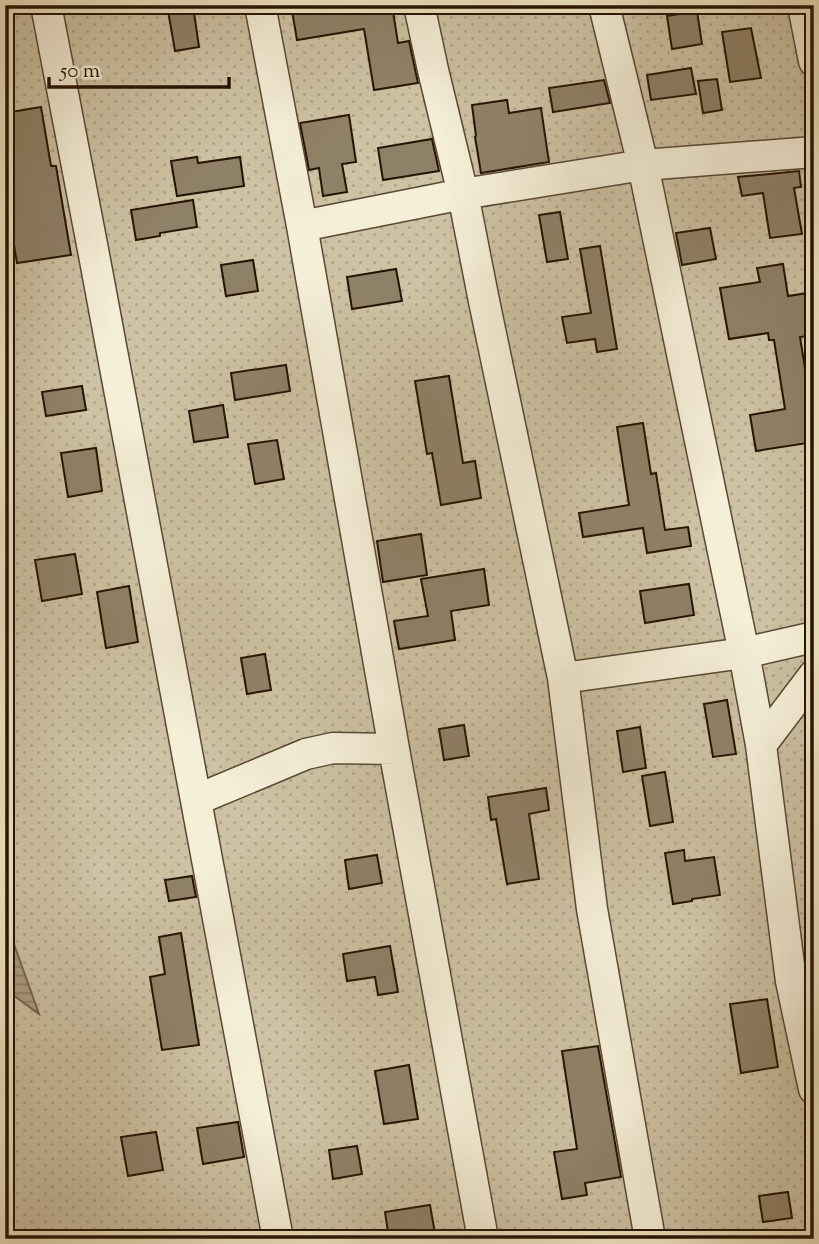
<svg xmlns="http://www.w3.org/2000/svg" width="819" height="1244" font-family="'Sorts Mill Goudy',serif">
<defs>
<pattern id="grass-dots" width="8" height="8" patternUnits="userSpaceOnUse" patternTransform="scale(1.75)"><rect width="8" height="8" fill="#cdc2a3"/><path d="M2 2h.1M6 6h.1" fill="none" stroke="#b0a68b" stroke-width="1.8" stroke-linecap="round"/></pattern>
<pattern id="water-rules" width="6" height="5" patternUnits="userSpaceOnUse" patternTransform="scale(1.75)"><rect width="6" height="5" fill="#ab9e82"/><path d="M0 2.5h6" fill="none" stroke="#8b8068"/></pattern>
</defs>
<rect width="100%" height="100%" fill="#efe6c3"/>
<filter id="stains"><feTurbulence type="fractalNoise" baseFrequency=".00286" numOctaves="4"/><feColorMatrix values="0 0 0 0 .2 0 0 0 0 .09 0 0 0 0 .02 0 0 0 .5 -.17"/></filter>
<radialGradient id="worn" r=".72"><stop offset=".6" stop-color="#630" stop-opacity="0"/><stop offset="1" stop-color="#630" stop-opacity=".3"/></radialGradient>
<!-- grass -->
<path fill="url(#grass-dots)" stroke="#7a6a54" stroke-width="2" d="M5 5H814V1239H5Z"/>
<!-- water -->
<path fill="url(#water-rules)" stroke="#766650" stroke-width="2" d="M5 919 39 1014 5 989Z"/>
<!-- building -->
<path fill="#8f8167" stroke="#261304" stroke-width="2" d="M167 5H193L199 47 175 51Z
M291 5H392L398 43 409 41 418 83 374 90 364 29 297 40Z
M697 11 702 44 672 49 667 16Z
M751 28 761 78 730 82 722 32Z
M691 68 696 94 651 100 647 75Z
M717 79 722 110 703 113 698 81Z
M604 80 610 103 553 112 549 88Z
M507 100 509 113 541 108 549 162 481 173 475 137 476 136 472 105Z
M41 107 51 166H56L71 255 17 263 7 203 5 204V113Z
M349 115 356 162 342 164 347 192 323 196 319 168 309 170 300 123Z
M432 139 439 171 383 180 378 148Z
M197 157 198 163 240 157 244 186 177 196 171 161Z
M799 171 801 187 794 188 802 234 770 238 763 193 742 196 738 177Z
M193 200 197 227 160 233V236L136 240 131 210Z
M560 212 568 259 547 262 539 215Z
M710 228 716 259 682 265 676 233Z
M600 246 617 349 597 352 595 339 567 343 562 317 591 313 580 249Z
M253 260 258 291 226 296 221 265Z
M783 264 788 296 814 292V335L800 337 812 412H814V442L756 451 750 415 785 409 774 340H769L768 333 729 339 720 288 760 282 757 268Z
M396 269 402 301 352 309 347 277Z
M286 365 290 391 235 400 231 373Z
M449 376 463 463 475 461 481 498 441 505 432 453 427 454 415 381Z
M82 386 86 410 46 416 42 392Z
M223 405 228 437 194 442 189 411Z
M643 423 651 474 656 473 665 530 688 527 691 546 647 553 643 528 583 537 579 513 629 505 617 427Z
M277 440 284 479 255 484 248 444Z
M96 448 102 491 68 497 61 453Z
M421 534 427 575 383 582 377 541Z
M75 554 82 594 42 601 35 560Z
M484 569 489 605 451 611 455 640 399 649 394 621 428 616 421 579Z
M689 584 694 615 645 623 640 591Z
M129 586 138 642 106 648 97 592Z
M265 654 271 690 247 694 241 658Z
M727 700 736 754 713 757 704 704Z
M464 725 469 756 444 760 439 729Z
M640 727 646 768 623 772 617 731Z
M665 772 673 822 650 826 642 776Z
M546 788 549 810 529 814 539 879 507 884 496 819 491 820 488 797Z
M684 850 685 861 714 857 720 895 692 899V901L673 904 665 853Z
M377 855 382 883 349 889 345 860Z
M192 876 196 897 169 901 165 880Z
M181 933 199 1045 162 1050 150 977 165 974 159 937Z
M390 946 398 992 378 995 375 977 347 981 343 954Z
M767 999 778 1067 741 1073 730 1004Z
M598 1046 621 1177 585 1183 587 1195 562 1199 554 1152 577 1149 562 1051Z
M409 1065 418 1119 384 1124 375 1071Z
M238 1122 244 1157 203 1164 197 1128Z
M156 1132 163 1170 128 1176 121 1137Z
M357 1146 362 1174 333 1179 329 1150Z
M788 1192 792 1218 763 1222 759 1196Z
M430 1205 436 1239H389L385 1212Z"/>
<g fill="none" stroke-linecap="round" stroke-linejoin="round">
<!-- minor casing -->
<g stroke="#584834" stroke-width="33">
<path id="minor" d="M46 5 94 255 278 1239
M260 5 302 226 394 749 483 1239
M419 5 433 70 463 194 484 301 563 678 592 909 650 1239
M604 5 643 165 744 653 761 745 791 981 814 1089
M803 5 814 61
M302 226 463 194 643 165 814 152
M563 678 744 653 814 637
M761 745 814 675
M196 800 306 754 333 748 394 749"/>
</g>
<!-- minor -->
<use href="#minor" stroke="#f5efd8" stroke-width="30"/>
</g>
<!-- margin -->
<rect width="819" height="1244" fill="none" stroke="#efe6c3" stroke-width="28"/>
<rect x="7" y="7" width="805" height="1230" fill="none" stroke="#261304" stroke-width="3.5"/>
<rect x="14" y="14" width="791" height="1216" fill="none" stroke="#261304" stroke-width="2"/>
<!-- scale -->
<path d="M49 77v10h180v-10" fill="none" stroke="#261304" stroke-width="3.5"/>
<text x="60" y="77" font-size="21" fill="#261304" stroke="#f5efd8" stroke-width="5" paint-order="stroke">50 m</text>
<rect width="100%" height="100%" filter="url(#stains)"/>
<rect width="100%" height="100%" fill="url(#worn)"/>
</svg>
